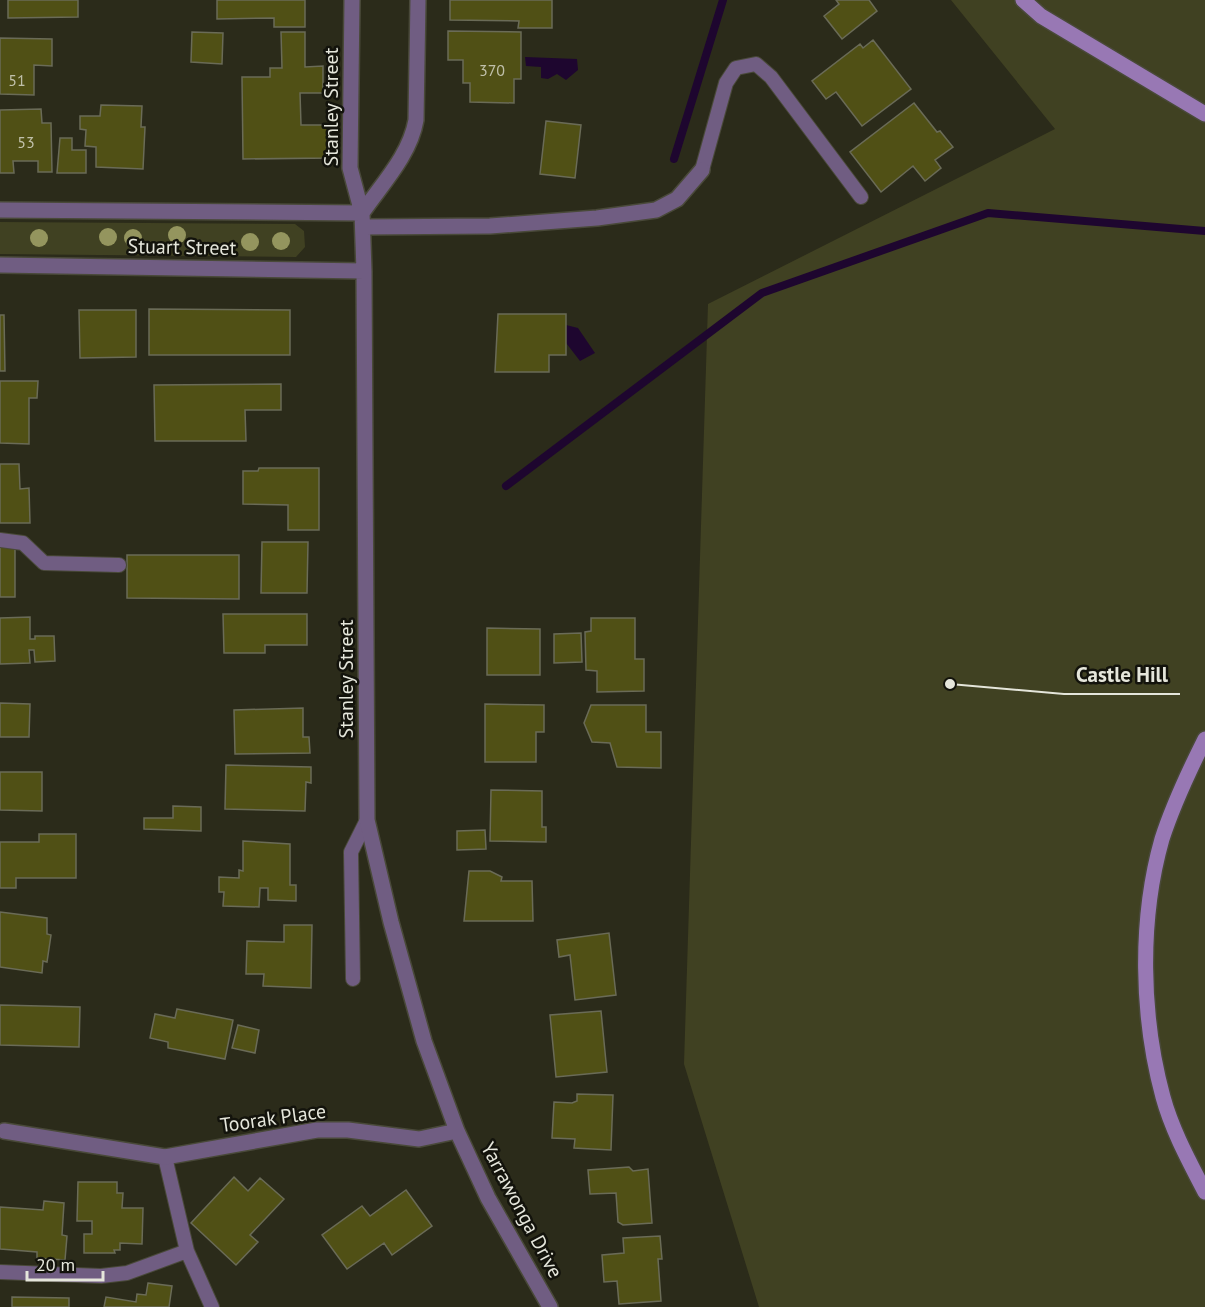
<svg xmlns="http://www.w3.org/2000/svg" width="1205" height="1307" font-family="'PT Sans',sans-serif">
<rect width="100%" height="100%" fill="#2b2b1a"/>
<!-- green -->
<path fill="#404122" d="M951 0H1205V1307H759L684 1064 708 304 1055 129Z
M0 222 295 224 304 231 305 247 296 257 0 254Z"/>
<!-- water -->
<path fill="#1e062f" d="M525 57 577 59 578 70 566 80 557 74 548 79 541 78V67L526 66Z
M562 324 578 328 595 353 580 361 563 339Z"/>
<g fill="none" stroke-linecap="round" stroke-linejoin="round">
<!-- stream -->
<path stroke="#1e062f" stroke-width="8" d="M674 159 723 0
M506 486 762 293 988 213 1205 231"/>
</g>
<!-- building -->
<path fill="#505015" stroke="#6a6b57" stroke-width="1.5" d="M8 0H78V17L8 18Z
M217 0H305V27H274V18L217 19Z
M450 0H552V28H518L519 21 450 20Z
M836 0H869L877 11 842 39 824 16 839 4Z
M448 31 521 32V79H514V103L470 102V83H463V60H448Z
M192 32 223 33 222 64 191 62Z
M281 32H305V67L323 66V93H300L301 125H330L331 158 243 159 242 77H270V68H282Z
M0 38 52 39V66L34 65V95L0 94Z
M873 40 911 89 862 126 836 92 826 99 812 81 860 44 863 48Z
M914 103 937 132 940 131 953 147 935 160 941 168 925 181 913 166 881 192 850 152Z
M101 105 142 106 141 127H145L143 169 96 167V147L85 146 86 130 80 129V116H100Z
M41 109 42 123H51L52 172H38V161H13L14 173H0V110Z
M546 121 581 125 575 178 540 174Z
M60 138H72V150H86V173H57Z
M149 309 290 310V355H149Z
M79 310H136V357L80 358Z
M498 314H566V355H549V372H495Z
M0 315H4L5 371H0Z
M0 381H38L37 398H29V444L0 443Z
M281 384V410H245L246 441H155L154 385Z
M0 464H19L20 489 29 488 30 523H0Z
M259 468H319V530H288V505L243 504V471H258Z
M262 542H308L307 593H261Z
M0 546 15 547V597H0Z
M127 555H239V599L127 598Z
M223 614H307V645H265V653H224Z
M30 617V639H35V636H54L55 661 35 662 34 650H29L30 663 0 664V618Z
M591 618H635V659H644V691L597 692V671L586 670 585 632 591 631Z
M487 628 540 629V675H487Z
M581 633 582 662 554 663V634Z
M0 703 30 704 29 737H0Z
M485 704 544 705V732H536V762H485Z
M591 705H646V732H661V768L617 767 610 743 592 742 584 723Z
M303 708V737H309L310 753 235 754 234 710Z
M226 765 311 767V783L306 782 305 811 225 809Z
M0 772H42V811L0 810Z
M491 790 542 791V827H546V842L490 841Z
M173 806 201 807V831L144 829V818H173Z
M485 830 486 849 457 850V831Z
M39 834H76V878H16V888H0V842H39Z
M243 841 290 844V885H296V901L268 900V888H260L259 907 223 906 224 892H219V877L239 878V870L243 871Z
M469 871H490L502 877 501 881H532L533 921H464Z
M0 912 47 918V934L51 935 47 962 43 961 42 973 0 967Z
M284 925H312L311 988 263 986 264 974H246L247 941 284 942Z
M609 933 616 995 575 1000 570 955 559 957 557 940Z
M0 1005 80 1007 79 1047 0 1045Z
M177 1009 233 1020 225 1059 168 1048V1042L150 1038 155 1014 175 1018Z
M601 1011 607 1072 556 1077 550 1015Z
M238 1025 259 1030 255 1053 232 1048Z
M577 1094 613 1095 611 1150 574 1148 575 1139 552 1138 554 1102 572 1103 577 1101Z
M629 1167 633 1171 648 1169 652 1223 623 1225 618 1222 616 1193 590 1194 588 1170Z
M234 1177 248 1191 260 1178 284 1199 250 1235 258 1242 236 1265 191 1223Z
M78 1182H117V1193H123L122 1208H143L142 1244 120 1243V1250H114L115 1253H84V1234H92V1221H77Z
M406 1190 432 1226 392 1255 384 1243 347 1269 322 1235 362 1206 370 1216Z
M44 1201 64 1203 62 1235 67 1236 65 1260 37 1258V1252L0 1249V1207L43 1210Z
M660 1236 662 1259H658L661 1301 619 1304 617 1281 604 1282 602 1255 624 1253 623 1238Z
M148 1283 172 1286 169 1307H104L106 1297 136 1302 137 1294 146 1295Z
M12 1297 69 1298V1307H12Z"/>
<g fill="none" stroke-linecap="round" stroke-linejoin="round">
<!-- service casing -->
<g stroke="#494939" stroke-width="16">
<path id="service" d="M702 170 726 83 736 68 756 64 771 77 861 197
M0 540 23 543 44 563 119 565
M353 979 351 852 367 820
M165 1157 187 1251 212 1307
M0 1272 101 1276 127 1273 187 1251"/>
</g>
<!-- minor casing -->
<g stroke="#494939" stroke-width="18">
<path id="minor" d="M352 0 350 168 362 213 364 271 367 820 391 922 424 1041 457 1131 488 1198 550 1307
M0 210 362 213C382 184 410 155 416 120L418 0
M363 227 490 226 597 218 656 210 677 199 702 170
M0 265 364 271
M4 1131 165 1157 317 1130H348L419 1139 457 1131"/>
</g>
<!-- secondary casing -->
<g stroke="#494939" stroke-width="18">
<path id="secondary" d="M1023 0 1041 16 1205 114
M1205 739C1189 771 1173 805 1162 839 1139 920 1141 1016 1163 1097 1172 1130 1189 1161 1205 1192"/>
</g>
<!-- service -->
<use href="#service" stroke="#705d82" stroke-width="14"/>
<!-- minor -->
<use href="#minor" stroke="#705d82" stroke-width="15"/>
<!-- secondary -->
<use href="#secondary" stroke="#9878b4" stroke-width="15"/>
</g>
<!-- trees -->
<g fill="#94955e">
<circle cx="177" cy="235" r="9"/>
<circle cx="108" cy="237" r="9"/>
<circle cx="39" cy="238" r="9"/>
<circle cx="133" cy="238" r="9"/>
<circle cx="281" cy="241" r="9"/>
<circle cx="250" cy="242" r="9"/>
</g>
<g text-anchor="middle" stroke-width="5" stroke-linejoin="round" paint-order="stroke">
<!-- number labels -->
<g font-size="16" fill="#c0c0aa">
<text x="492" y="76">370</text>
<text x="17" y="86">51</text>
<text x="26" y="148">53</text>
</g>
<!-- street labels -->
<g font-size="20" fill="#e5e6db" stroke="#13130c">
<text transform="translate(331 107) rotate(-90)" y="7">Stanley Street</text>
<text transform="translate(182 247) rotate(1)" y="7">Stuart Street</text>
<text transform="translate(346 679) rotate(-90)" y="7">Stanley Street</text>
<text transform="translate(273 1118) rotate(-8)" y="7">Toorak Place</text>
<text transform="translate(522 1210) rotate(62)" y="7">Yarrawonga Drive</text>
</g>
</g>
<!-- callouts -->
<path fill="none" stroke="#e5e6db" stroke-width="2" d="M950 684L1064 694H1180"/>
<circle fill="#e5e6db" stroke="#13130c" stroke-width="2" cx="950" cy="684" r="6"/>
<g font-size="21" text-anchor="middle" font-weight="bold" fill="#e5e6db" stroke="#13130c" stroke-width="5" stroke-linejoin="round" paint-order="stroke">
<text x="1122" y="682">Castle Hill</text>
</g>
<!-- scale -->
<path d="M27 1271v9h76v-9" fill="none" stroke="#e5e6db" stroke-width="3"/>
<text x="36" y="1271" font-size="18" fill="#e5e6db" stroke="#13130c" stroke-width="4.5" paint-order="stroke">20 m</text>
</svg>
